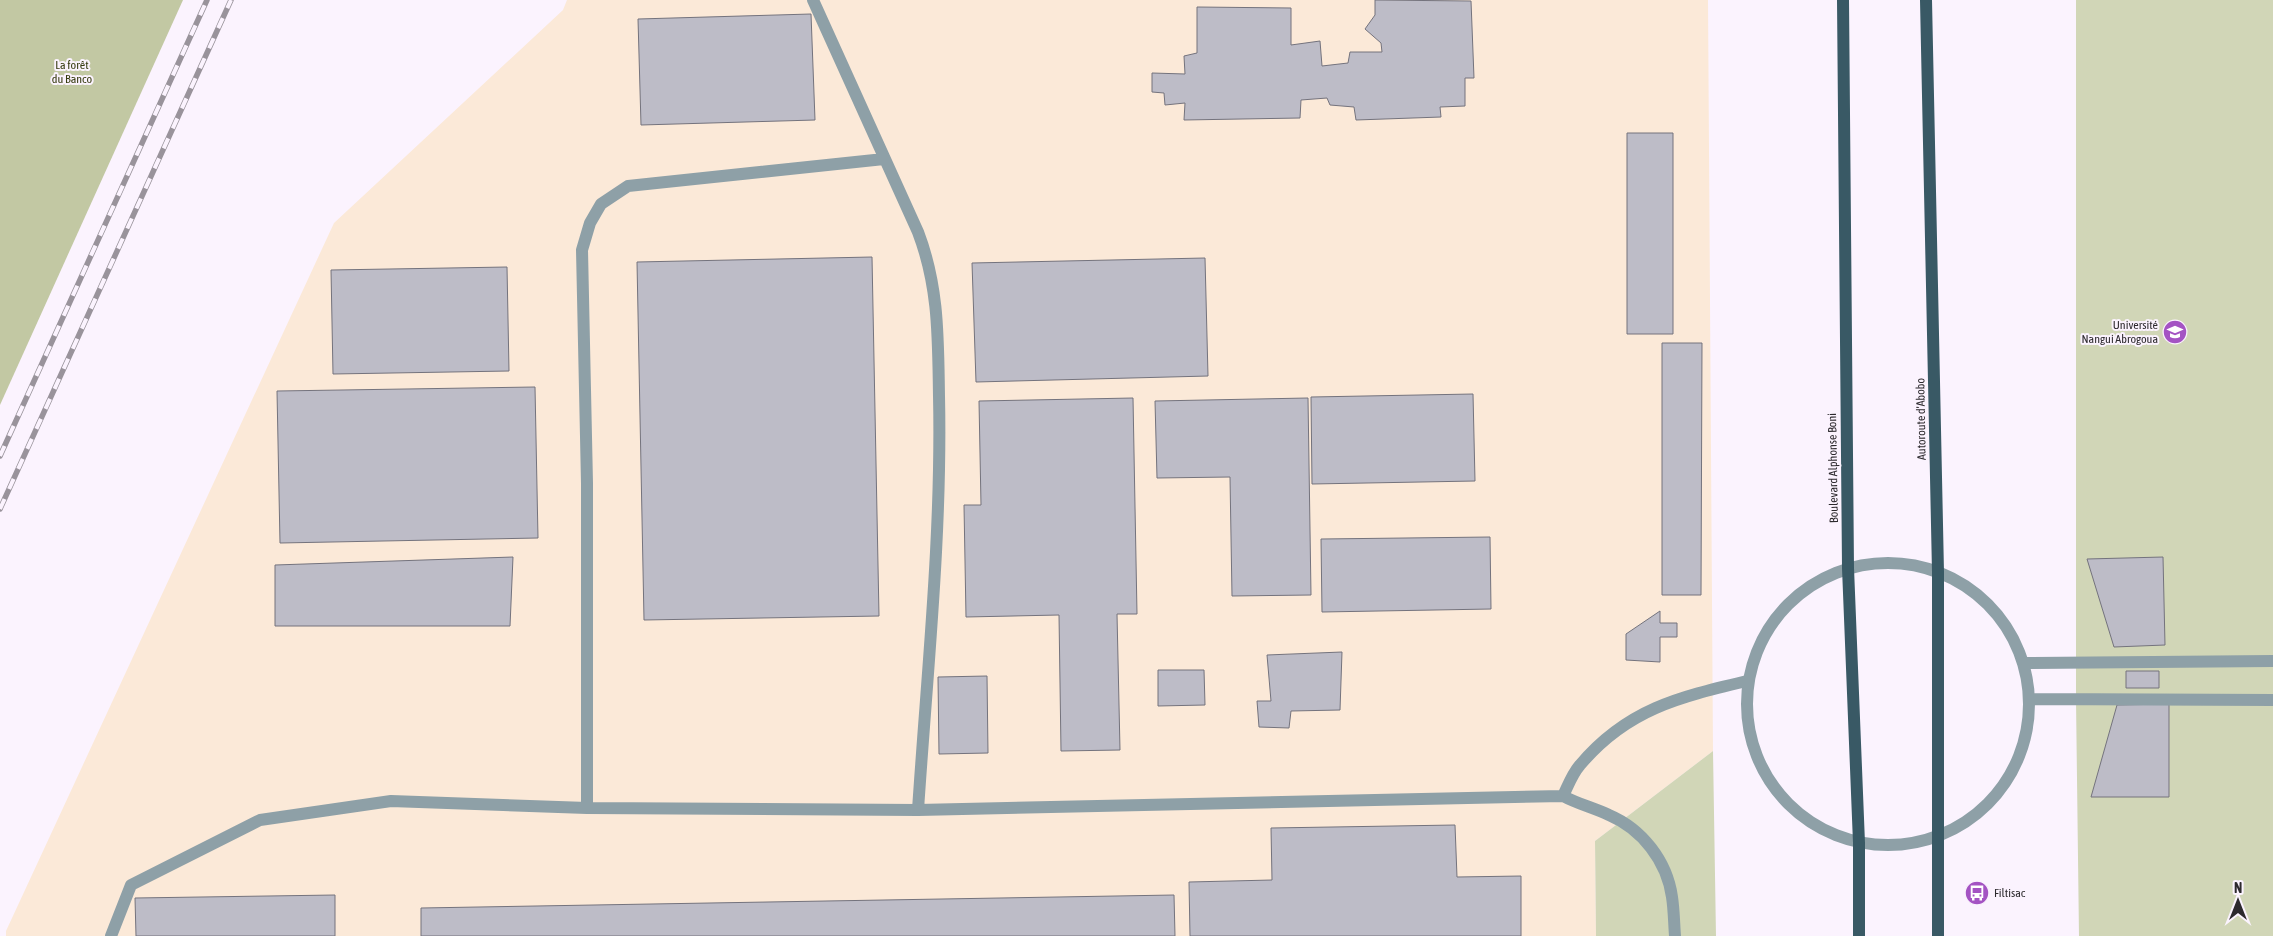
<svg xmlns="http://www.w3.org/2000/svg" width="2273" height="936" font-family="'Asap Condensed',sans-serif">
<rect width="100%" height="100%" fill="#fbf3fe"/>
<!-- industrial -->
<path fill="#fbe9d8" d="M567 0H1708L1713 751 1595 841 1596 936H6V931L334 223 563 10Z"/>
<!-- green -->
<path fill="#d1d6b7" d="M2076 0H2273V936H2079L2076 700Z
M1713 751 1716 936H1596L1595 841Z"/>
<!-- forest -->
<path fill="#c2c8a3" d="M0 0H183L0 405Z"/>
<!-- building -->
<path fill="#bdbcc7" stroke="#74737d" d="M1375 0 1471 1 1474 78H1465V106L1440 107 1441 117 1356 120 1354 107 1330 105 1327 98 1301 100 1300 118 1184 120 1185 103 1165 105 1164 93 1152 92V73L1185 74 1184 56 1197 53V7L1291 8V45L1320 41 1322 66 1348 63 1350 52H1382L1381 43 1365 29 1375 15Z
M811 14 815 120 641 125 638 19Z
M1627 133H1673V334H1627Z
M872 257 879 616 644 620 637 262Z
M1205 258 1208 376 976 382 972 263Z
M507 267 509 371 333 374 331 270Z
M1662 343H1702L1701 595H1662Z
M535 387 538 538 280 543 277 391Z
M1473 394 1475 481 1312 484 1311 397Z
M1133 398 1137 614H1117L1120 750 1061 751 1059 615 966 617 964 505H981L979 401Z
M1308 398 1311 595 1232 596 1230 477 1157 478 1155 401Z
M1490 537 1491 609 1322 612 1321 539Z
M513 557 510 626H275V565Z
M2163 557 2165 645 2114 647 2087 559Z
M1660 611V623H1677V637H1660V662L1626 660V634Z
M1342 652 1340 710 1291 711 1289 728 1259 727 1257 701H1271L1267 655Z
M1158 670H1204L1205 705 1158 706Z
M2126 671H2159V688H2126Z
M987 676 988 753 939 754 938 677Z
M2169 704V797H2091L2117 705Z
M1455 825 1457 877 1521 876V936H1190L1189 882 1272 880 1271 828Z
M335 895V936H136L135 898Z
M1174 895 1175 936H421V908Z"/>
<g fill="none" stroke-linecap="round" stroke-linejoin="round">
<!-- minor -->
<path stroke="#8ea0a7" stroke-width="12" d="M813 0 918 232C939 287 938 338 939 396 942 533 927 673 918 810
M1747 704a141 141 0 1 1 282 0a141 141 0 1 1-282 0Z
M2025 663 2273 661
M2030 699 2273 700
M1563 796C1568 786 1572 774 1580 765 1627 709 1679 697 1747 681
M587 808V483L582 250 590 223 601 204 628 186 884 159
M111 936 131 885 260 820 391 801 587 808 918 810 1563 796C1578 804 1594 808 1609 815 1642 829 1667 861 1672 897 1674 910 1674 923 1675 936"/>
<!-- major -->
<path stroke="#395965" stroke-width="12" d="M1843 0 1848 568 1859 843V936
M1926 0 1938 572V936"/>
<!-- rail casing -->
<g stroke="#99939b" stroke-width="5.5">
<path id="rail" d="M0 456 207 0
M0 509 231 0"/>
</g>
<!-- rail -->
<use href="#rail" stroke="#fbf3fe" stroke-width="4" stroke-dasharray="11" stroke-linecap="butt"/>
</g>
<!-- icons -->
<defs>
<g id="university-disc" transform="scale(1.25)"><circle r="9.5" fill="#a453c3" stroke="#fbf3fe"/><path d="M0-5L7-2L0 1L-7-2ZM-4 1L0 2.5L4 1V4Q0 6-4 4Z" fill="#fff"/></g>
<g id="bus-disc" transform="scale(1.25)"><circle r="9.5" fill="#a453c3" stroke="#fbf3fe"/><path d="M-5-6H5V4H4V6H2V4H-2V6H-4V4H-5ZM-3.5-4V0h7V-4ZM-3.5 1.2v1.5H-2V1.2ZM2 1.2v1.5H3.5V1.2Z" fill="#fff"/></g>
</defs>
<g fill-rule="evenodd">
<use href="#university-disc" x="2175" y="332"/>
<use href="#bus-disc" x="1977" y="893"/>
</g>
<g text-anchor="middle" stroke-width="4" stroke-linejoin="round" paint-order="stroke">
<!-- park labels -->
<g font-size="12" fill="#353a0e" stroke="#fbf3fe">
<text x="72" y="69">La forêt<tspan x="72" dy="14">du Banco</tspan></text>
</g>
<!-- poi labels -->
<g font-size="12" fill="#2c292d" stroke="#fbf3fe" text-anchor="end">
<text x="2158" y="329">Université<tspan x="2158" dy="14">Nangui Abrogoua</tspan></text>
<text x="1994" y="897" text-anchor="start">Filtisac</text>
</g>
<!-- street labels -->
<g font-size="12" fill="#2c292d" stroke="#fbf3fe">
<text transform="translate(1921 419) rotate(-91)" y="4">Autoroute d'Abobo</text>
<text transform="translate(1833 468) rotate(-91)" y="4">Boulevard Alphonse Boni</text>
</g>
</g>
<!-- north arrow -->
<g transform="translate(2238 901)" stroke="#fbf3fe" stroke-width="4" paint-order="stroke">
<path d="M0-4L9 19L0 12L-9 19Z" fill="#2c292d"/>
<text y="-8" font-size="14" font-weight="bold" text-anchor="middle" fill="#2c292d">N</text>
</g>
</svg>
